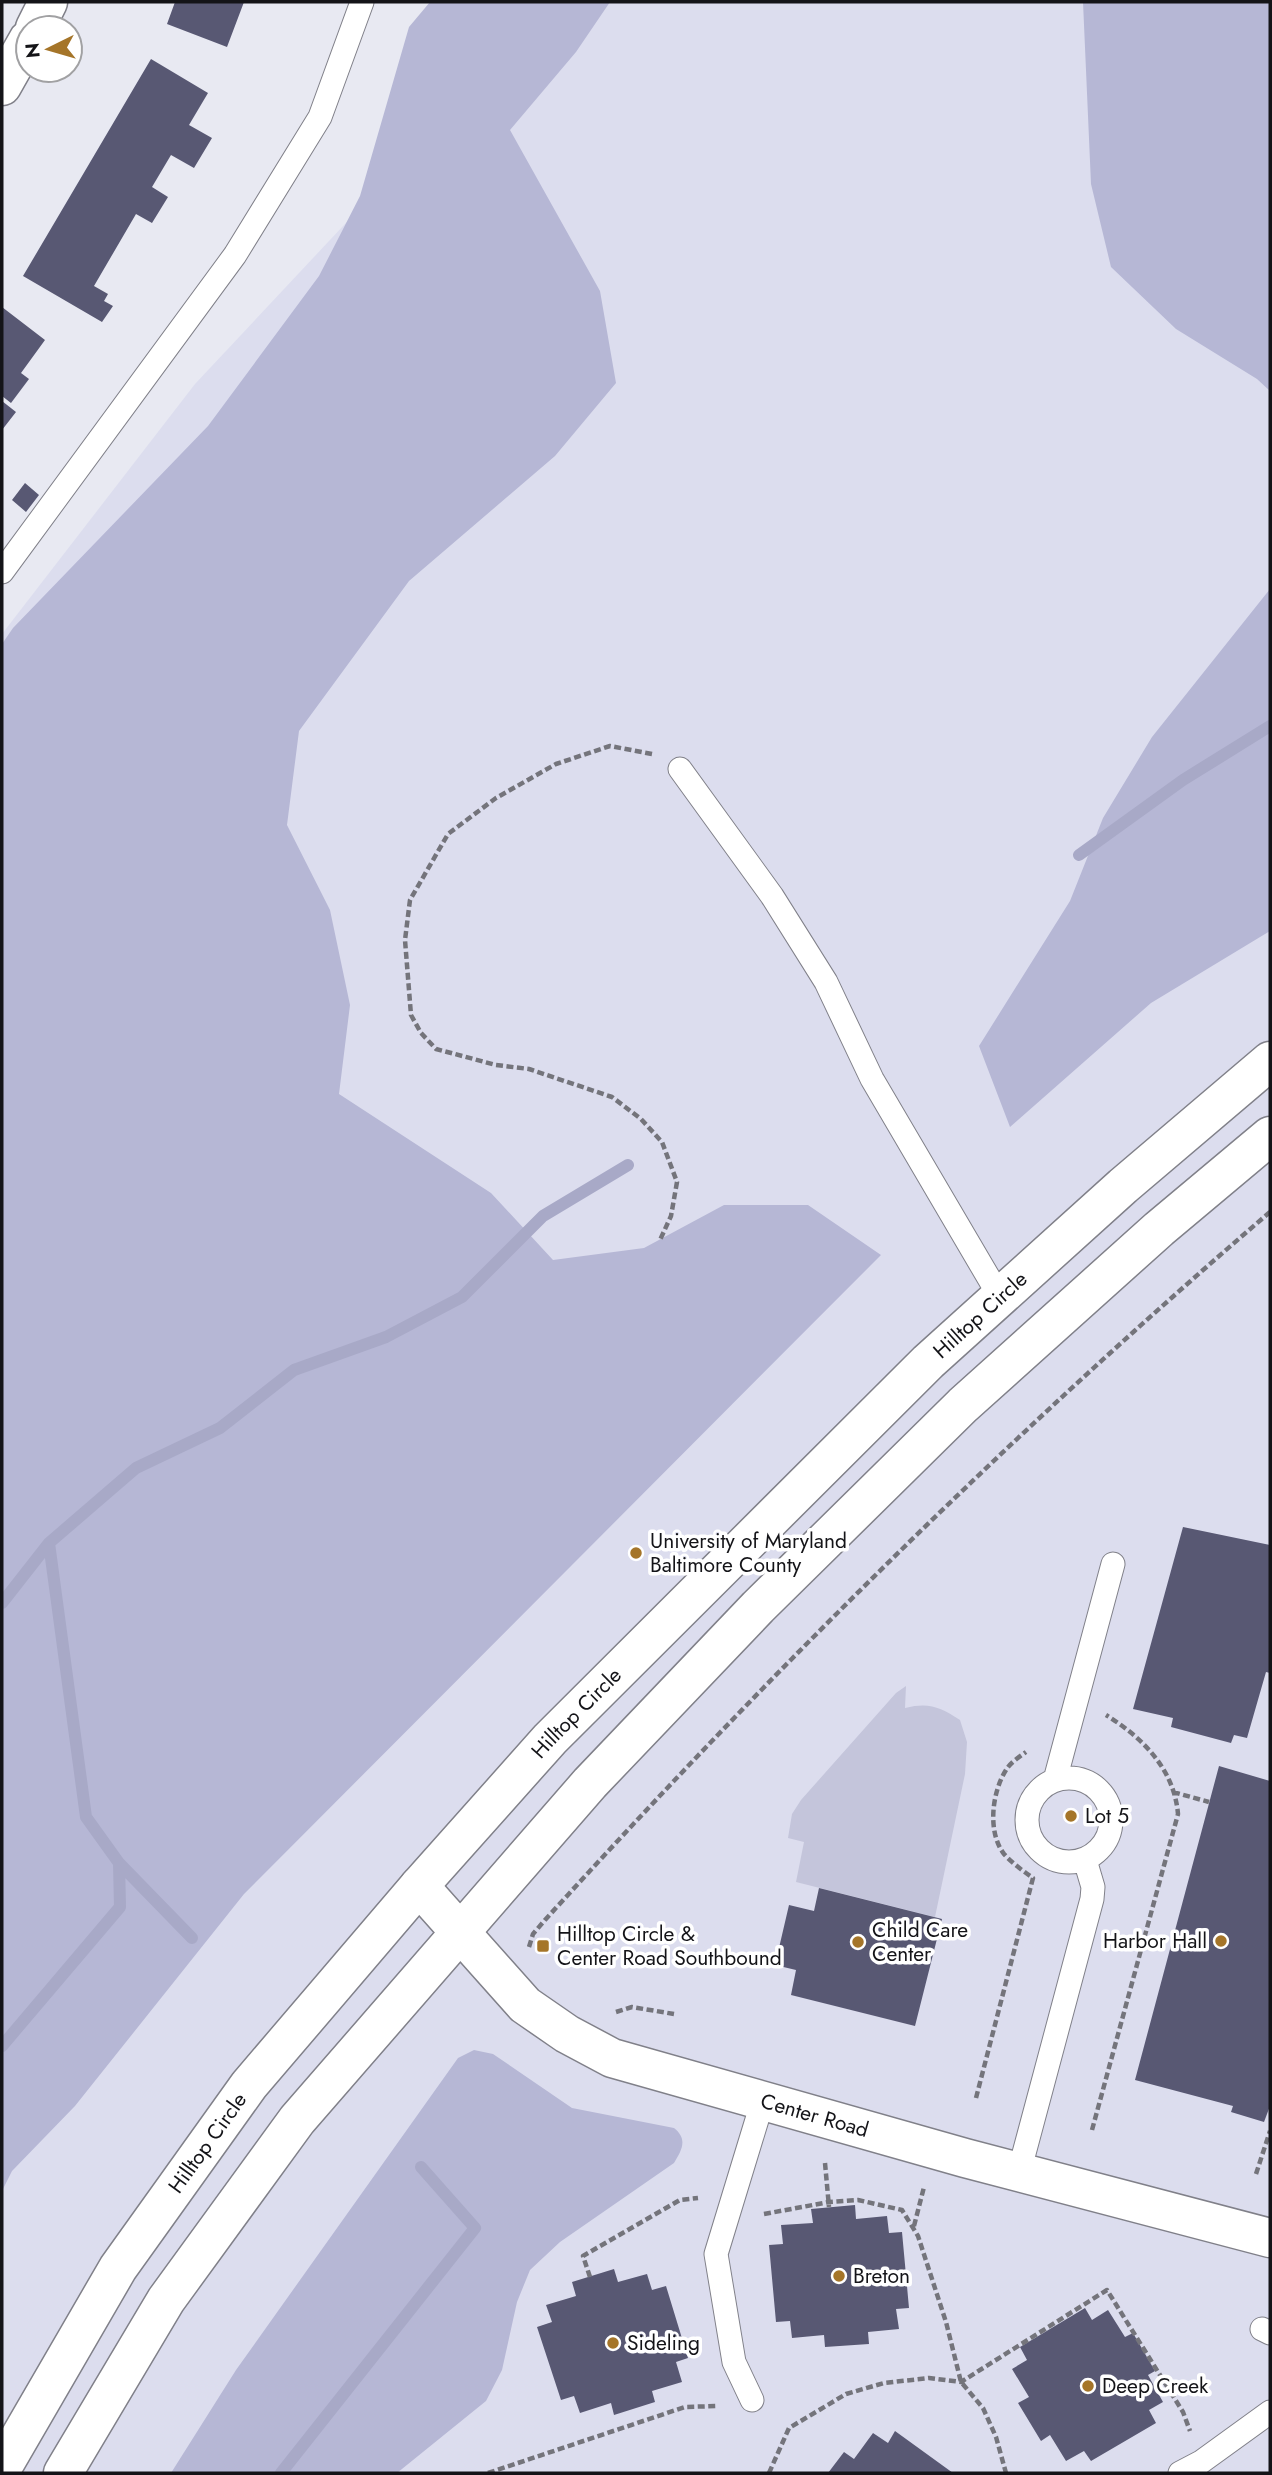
<svg xmlns="http://www.w3.org/2000/svg" width="1272" height="2475" font-family="Jost,sans-serif">
<rect width="100%" height="100%" fill="#e8e9f2"/>
<!-- built -->
<path fill="#dcddee" d="M553 2H1270V2473H2V634L195 384Z"/>
<!-- green -->
<path fill="#c4c5db" d="M906 1686 905 1708C929 1702 940 1707 960 1720L967 1742 965 1774 935 1917 796 1882 804 1842 788 1838 792 1814 801 1800 896 1693Z"/>
<!-- forest -->
<path fill="#b6b7d5" d="M430 2H610L576 52 510 130 600 291 616 383 555 456 409 581 299 731 287 825 330 910 350 1005 339 1094 491 1193 553 1260 644 1248 724 1205H808L881 1255 244 1894 75 2106 12 2171 2 2191V644L13 628 208 426 319 276 360 196 409 27Z
M1083 2H1270V391L1257 379 1176 329 1111 267 1091 184Z
M1270 589V931L1151 1003 1010 1127 979 1046 1070 901 1103 818 1152 737Z
M474 2050 493 2054 572 2108 674 2128C688 2139 682 2150 674 2163L560 2242 530 2270 517 2302 502 2370 486 2401 397 2473H171L236 2370 458 2058Z"/>
<g fill="none" stroke-linecap="round" stroke-linejoin="round">
<!-- stream -->
<path stroke="#a8a9c7" stroke-width="12" d="M1079 855 1183 780 1270 726
M2 1603 49 1543 136 1468 220 1428 294 1370 386 1337 462 1297 543 1216 628 1165
M119 1863 192 1938
M2 2046 120 1907 119 1863 86 1817 49 1543
M281 2473 475 2228 421 2167"/>
</g>
<!-- building -->
<path fill="#585873" d="M175 2H244L227 47 167 24Z
M151 59 208 93 189 125 212 138 194 168 171 155 152 187 168 197 152 223 136 214 94 286 108 294 104 301 113 306 102 322 23 276Z
M2 307 45 340 21 373 29 379 11 403 2 396Z
M2 401 16 412 2 430Z
M25 483 39 495 26 512 12 500Z
M1183 1527 1270 1545V1673L1266 1672 1247 1738 1234 1735 1231 1743 1171 1727 1173 1718 1133 1709Z
M1219 1766 1270 1781V2106L1264 2122 1231 2112 1233 2106 1135 2080Z
M819 1888 942 1919 915 2026 791 1995 796 1970 775 1965 789 1905 814 1911Z
M855 2205 856 2219 887 2216 889 2233 902 2232 909 2308 896 2309 899 2329 868 2332 869 2344 825 2347 824 2335 792 2338 790 2321 776 2322 769 2245 783 2244 781 2225 813 2223 811 2209Z
M614 2269 618 2282 647 2274 652 2290 666 2286 688 2358 676 2362 682 2382 652 2391 655 2402 614 2415 611 2403 580 2413 574 2396 561 2400 537 2327 552 2322 546 2305 576 2296 572 2282Z
M1085 2308 1092 2320 1108 2310 1125 2337 1133 2333 1155 2371 1148 2375 1163 2402 1149 2410 1156 2423 1091 2461 1084 2451 1066 2461 1050 2435 1041 2441 1018 2403 1029 2397 1012 2369 1027 2360 1020 2347Z
M895 2431 953 2473H828L844 2452 854 2459 873 2433 888 2443Z"/>
<g fill="none" stroke-linecap="round" stroke-linejoin="round">
<!-- lane casing -->
<g stroke="#808089" stroke-width="25">
<path id="lane" d="M2 572 235 255 320 117 362 2
M680 769 772 896 826 982 872 1079 1000 1297
M1027 1820a42 42 0 1 1 84 0a42 42 0 1 1-84 0Z
M1055 1780 1113 1564
M1019 2172 1092 1899 1093 1887 1085 1860
M1262 2329 1270 2333
M752 2400 734 2362 716 2254 763 2100
M1180 2473 1201 2462 1270 2412"/>
</g>
<!-- street casing -->
<g stroke="#808089" stroke-width="41">
<g id="street">
<path d="M35 28 48 2"/>
<path d="M2 86 28 40"/>
<path id="s1" d="M419 1886 525 2005 567 2034 612 2058 965 2158 1270 2238"/>
</g>
</g>
<!-- secondary casing -->
<g stroke="#808089" stroke-width="41">
<g id="secondary">
<path id="s2" d="M2 2468 118 2268 249 2085 419 1886 550 1739 928 1362 1123 1186 1270 1061"/>
<path d="M63 2473 166 2300 297 2120 590 1783 758 1607 963 1405 1159 1229 1270 1136"/>
</g>
</g>
<!-- path -->
<path stroke="#74747b" stroke-width="4.5" stroke-dasharray="7 3.5" stroke-linecap="butt" d="M652 754 610 746 556 764 496 798 448 834 410 900 405 940 411 1015 421 1033 436 1049 496 1065 529 1069 612 1097 641 1119 662 1142 677 1182 671 1216 660 1240
M1173 1792 1209 1802
M529 1947 533 1934 545 1920C772 1670 1013 1432 1270 1212
M616 2012 632 2007 674 2014
M976 2098 1033 1878C1023 1871 1012 1863 1004 1854 987 1832 992 1792 1006 1770 1010 1763 1019 1757 1026 1752
M1092 2130 1178 1814C1174 1769 1143 1738 1106 1715
M825 2163 829 2207
M1256 2174 1270 2131
M764 2214 829 2202 858 2200 902 2210 918 2236 946 2322 961 2382 983 2408 996 2437 1006 2473
M914 2226 924 2187
M590 2277 583 2256 680 2200 698 2198
M488 2473 685 2407 717 2406
M769 2473 789 2428 846 2394 884 2383 929 2378 961 2382 1107 2290 1183 2412 1190 2431"/>
<!-- lane -->
<use href="#lane" stroke="#fff" stroke-width="23"/>
<!-- street -->
<use href="#street" stroke="#fff" stroke-width="38"/>
<!-- secondary -->
<use href="#secondary" stroke="#fff" stroke-width="38"/>
</g>
<!-- markers -->
<g fill="#a57529" stroke="#fff" stroke-width="2.5">
<circle cx="636" cy="1553" r="7"/>
<circle cx="1071" cy="1816" r="7"/>
<circle cx="1221" cy="1941" r="7"/>
<circle cx="858" cy="1942" r="7"/>
<rect x="536" y="1939" width="14" height="14" rx="3.5"/>
<circle cx="839" cy="2276" r="7"/>
<circle cx="613" cy="2343" r="7"/>
<circle cx="1088" cy="2386" r="7"/>
</g>
<g text-anchor="middle" stroke-width="7" stroke-linejoin="round" paint-order="stroke">
<!-- street labels -->
<g font-size="21" fill="#141418" stroke="#fff">
<text dy="7" stroke="none"><textPath href="#s2" startOffset="1519">Hilltop Circle</textPath></text>
<text dy="7" stroke="none"><textPath href="#s2" startOffset="952">Hilltop Circle</textPath></text>
<text dy="7" stroke="none"><textPath href="#s1" startOffset="472">Center Road</textPath></text>
<text dy="7" stroke="none"><textPath href="#s2" startOffset="385">Hilltop Circle</textPath></text>
</g>
<!-- poi labels -->
<g font-size="21" fill="#141418" stroke="#fff" text-anchor="start">
<text x="650" y="1548">University of Maryland<tspan x="650" dy="24">Baltimore County</tspan></text>
<text x="1085" y="1823">Lot 5</text>
<text x="872" y="1937">Child Care<tspan x="872" dy="24">Center</tspan></text>
<text x="557" y="1941">Hilltop Circle &amp;<tspan x="557" dy="24">Center Road Southbound</tspan></text>
<text x="1207" y="1948" text-anchor="end">Harbor Hall</text>
<text x="853" y="2283">Breton</text>
<text x="627" y="2350">Sideling</text>
<text x="1102" y="2393">Deep Creek</text>
</g>
</g>
<!-- border -->
<rect width="1272" height="2475" fill="none" stroke="#141418" stroke-width="7"/>
<!-- north arrow -->
<g transform="translate(49 49) rotate(265)"><circle r="33" fill="#ffffff" stroke="#a1a1a3" stroke-width="2"/>
<path d="M0-5L12 26L0 18L-12 26Z" fill="#a57529"/>
<text y="-10" font-size="19" font-weight="bold" text-anchor="middle" fill="#141418">N</text>
</g>
</svg>
